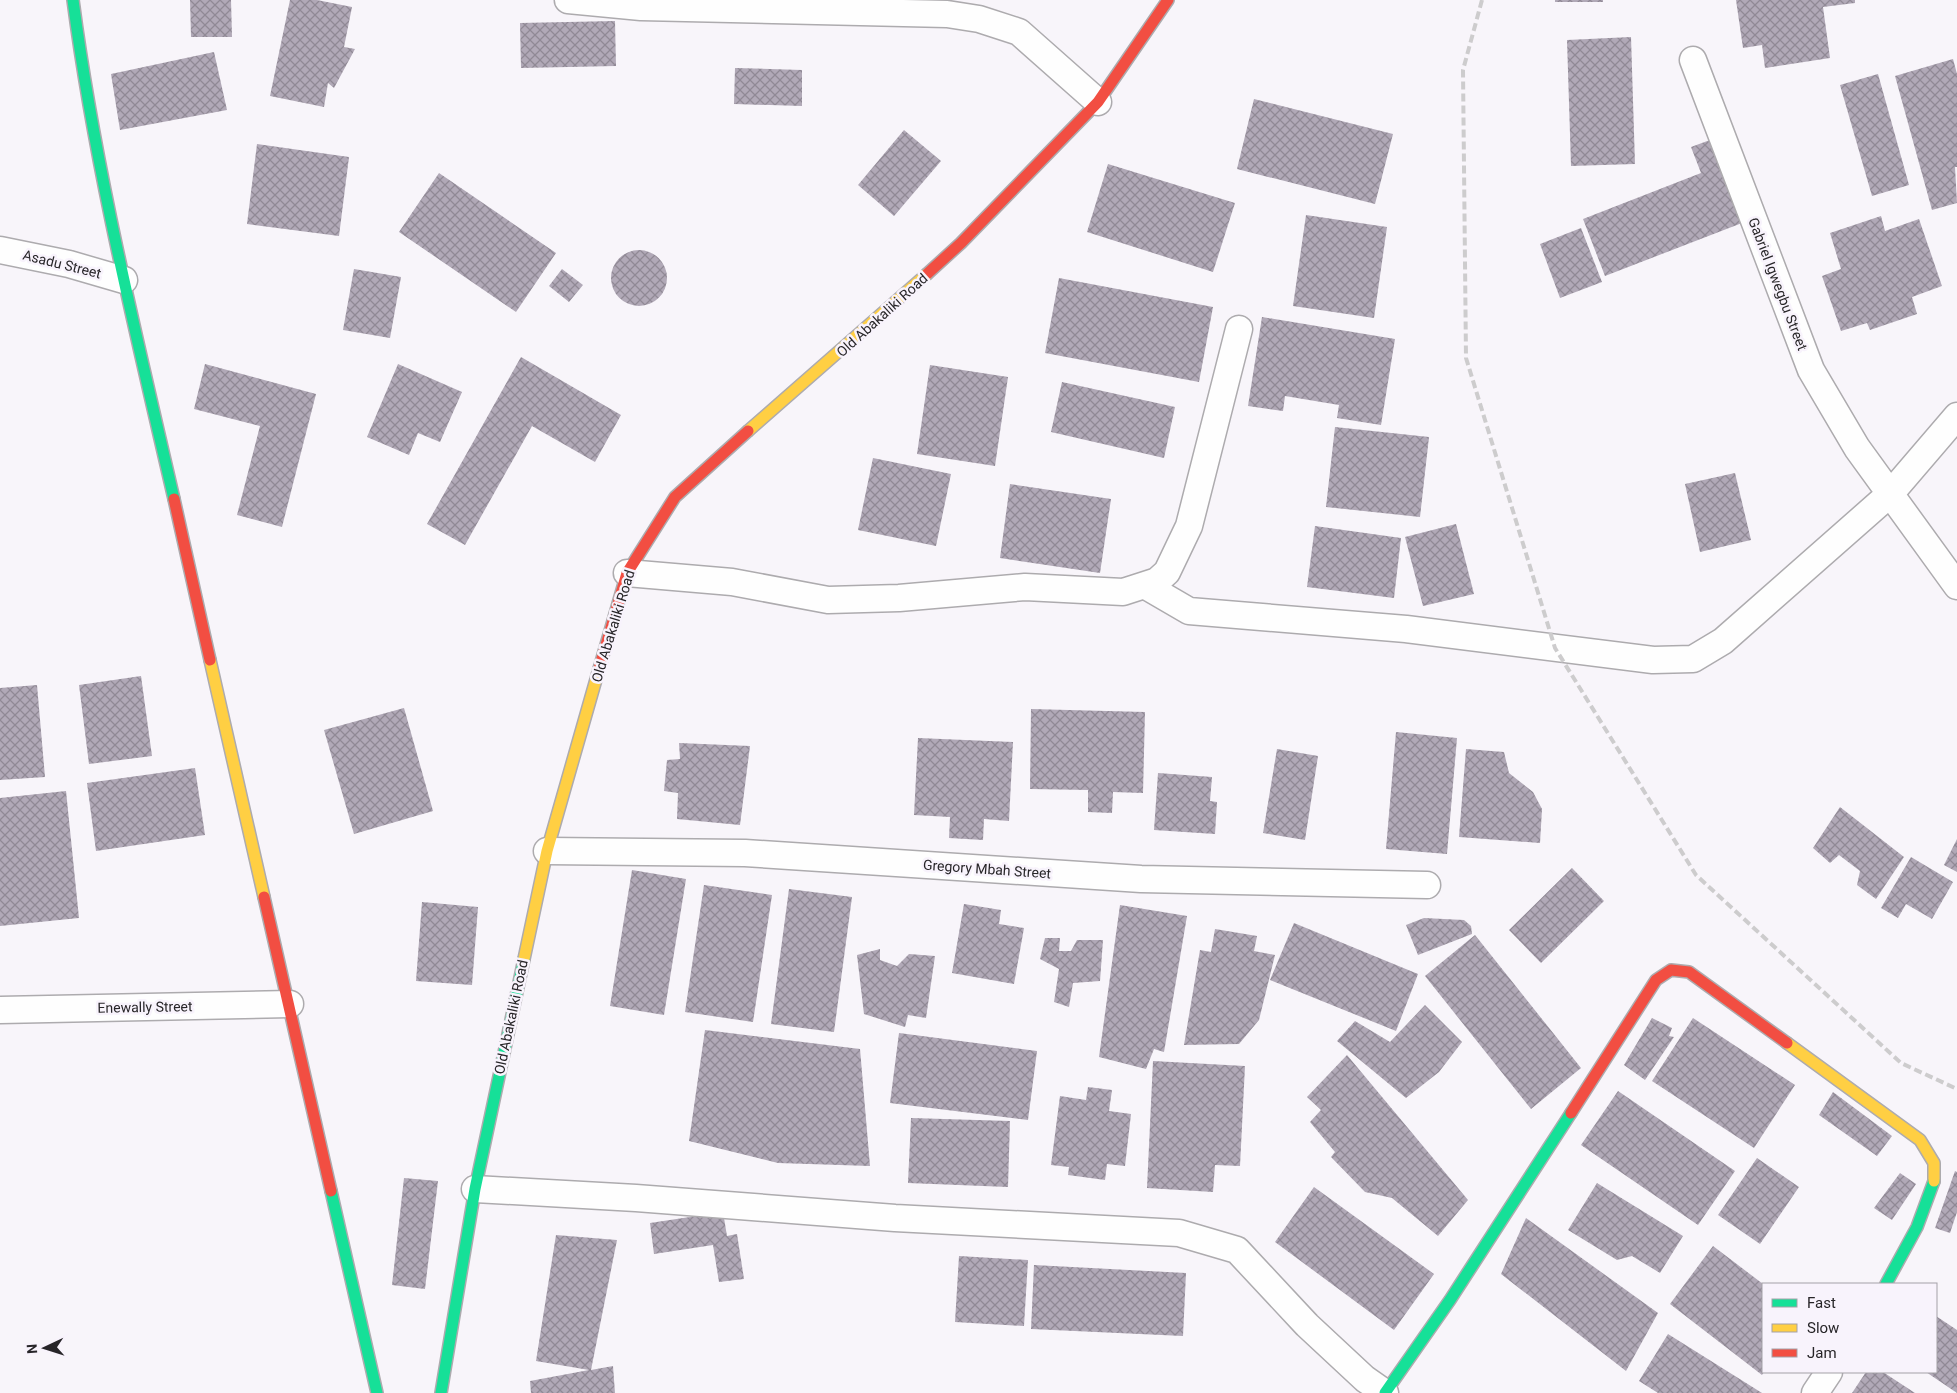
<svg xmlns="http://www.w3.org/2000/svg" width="1957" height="1393" font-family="Roboto,sans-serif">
<defs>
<pattern id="building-cross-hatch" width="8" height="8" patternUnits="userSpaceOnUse" patternTransform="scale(1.25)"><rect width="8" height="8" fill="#b1a9b7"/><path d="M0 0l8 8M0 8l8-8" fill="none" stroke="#908995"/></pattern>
</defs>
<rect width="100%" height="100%" fill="#f8f5fa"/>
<!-- building -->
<path fill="url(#building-cross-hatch)" d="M190 0H231L232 37H191Z
M290 0H317L352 7 344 47 355 49 334 88 328 83 324 107 270 96Z
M1555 0H1603V2H1555Z
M1736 0H1855V3L1823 7 1830 58 1765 68 1762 45 1743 48Z
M615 21 616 66 521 68 520 23Z
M1631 37 1635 164 1571 166 1567 40Z
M214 52 227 110 120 130 111 74Z
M1953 59 1957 74V167H1955L1957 203 1932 210 1895 76Z
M735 68 802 70V106L734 104Z
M1878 74 1909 185 1872 196 1840 85Z
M1254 99 1393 134 1375 204 1237 169Z
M904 130 941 161 894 216 858 185Z
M1710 140 1742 223 1605 276 1583 219 1701 173 1691 147Z
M257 144 349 157 339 236 247 224Z
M1108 164 1235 203 1213 272 1087 232Z
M439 173 556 253 516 312 399 232Z
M1306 215 1387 227 1374 318 1293 306Z
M1881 216 1885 231 1919 219 1942 286 1912 297 1917 314 1870 330 1867 323 1841 331 1822 276 1841 269 1830 233Z
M1581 228 1602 282 1560 298 1540 244Z
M611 278a28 28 0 1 1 56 0a28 28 0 1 1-56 0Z
M354 269 401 277 390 338 343 330Z
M562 269 583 285 569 302 549 286Z
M1059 278 1213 307 1199 382 1045 353Z
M1262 317 1395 339 1381 425 1337 418 1339 405 1285 396 1283 411 1248 406Z
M521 357 621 415 595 462 532 426 465 545 427 524Z
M205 364 316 394 282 527 237 515 260 426 194 409Z
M398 364 462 392 440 442 418 433 409 455 367 437Z
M930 365 1008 377 995 466 917 454Z
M1062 382 1175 407 1164 458 1051 432Z
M1335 427 1429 437 1420 517 1326 507Z
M873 458 951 474 936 546 858 530Z
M1735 473 1751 540 1700 552 1685 484Z
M1010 484 1111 499 1100 573 1000 558Z
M1456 524 1474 594 1423 606 1405 537Z
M1315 526 1401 538 1394 598 1307 587Z
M141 676 152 756 89 764 79 685Z
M37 685 45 777 0 780V688Z
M404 708 433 811 354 834 324 730Z
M1031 709 1145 712 1143 793 1113 792 1112 813 1088 812V790L1030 789Z
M1396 732 1457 738 1447 854 1386 849Z
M918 738 1013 742 1009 821 984 819 983 840 949 838 950 817 914 815Z
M679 743 750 746 740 825 677 819 678 793 664 791 667 760 680 759Z
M1277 749 1318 756 1305 840 1263 833Z
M1466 749 1504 752 1509 773 1533 792 1542 809 1540 843 1459 837Z
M195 768 205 835 96 851 87 783Z
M1158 773 1212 777 1210 801 1217 802 1215 834 1154 830Z
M66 791 79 918 0 926V798Z
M1840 807 1904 857 1876 899 1857 885 1860 871 1839 855 1830 863 1813 848Z
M1957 839V872L1944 865Z
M1911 857 1953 882 1932 919 1906 904 1898 918 1881 908Z
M1572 868 1604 901 1541 963 1509 930Z
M632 870 686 879 664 1015 610 1006Z
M704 885 772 895 753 1022 685 1012Z
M789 889 852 897 834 1032 771 1024Z
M422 902 478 907 472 985 416 981Z
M964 904 1001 910 999 924 1024 928 1014 984 952 973Z
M1120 905 1187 916 1164 1052 1154 1049 1146 1069 1099 1057Z
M1424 918 1464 920 1471 926 1472 934 1418 955 1406 925Z
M1294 923 1418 974 1396 1031 1270 980Z
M1215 929 1257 936 1254 951 1275 955 1259 1020 1239 1044 1184 1045 1200 950 1211 952Z
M1475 935 1581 1068 1531 1109 1425 976Z
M1045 938H1060L1059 951H1071L1077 940H1103L1100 981 1073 983 1069 1007 1054 1002 1059 969 1040 959Z
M880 949V960L897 966 909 954 935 956 926 1018 908 1015 905 1027 864 1014 857 955Z
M1425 1005 1462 1042 1439 1072 1406 1098 1337 1041 1355 1021 1390 1042Z
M1652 1018 1672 1028 1669 1036 1674 1037 1645 1080 1624 1065Z
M1693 1018 1795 1085 1754 1148 1652 1081Z
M705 1030 860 1049 870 1166 778 1163 689 1141Z
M899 1033 1037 1051 1028 1120 890 1103Z
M1347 1055 1468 1200 1438 1236 1392 1198 1365 1192 1331 1157 1335 1152 1310 1122 1321 1110 1307 1097Z
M1153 1061 1245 1066 1240 1166 1215 1165 1213 1192 1147 1188Z
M1088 1087 1112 1090 1109 1111 1131 1114 1125 1166 1107 1164 1105 1180 1068 1175 1069 1167 1051 1165 1060 1096 1086 1100Z
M1618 1091 1735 1171 1698 1225 1581 1145Z
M1833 1092 1892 1136 1877 1156 1819 1115Z
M911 1118 1010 1121 1008 1187 908 1183Z
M1757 1158 1799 1187 1760 1244 1718 1215Z
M1955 1171 1957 1172V1212L1950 1233 1935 1228Z
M1900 1173 1916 1184 1892 1220 1874 1208Z
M404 1178 438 1181 425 1289 392 1285Z
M1597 1183 1683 1236 1660 1273 1632 1256 1617 1260 1568 1230Z
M1314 1187 1434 1274 1394 1330 1275 1242Z
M723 1212 727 1236 737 1234 744 1279 719 1282 713 1245 654 1254 650 1223Z
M1526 1218 1658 1313 1626 1371 1501 1274Z
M556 1235 617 1240 591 1370 613 1366 615 1393H531L530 1381 589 1370 536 1361Z
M1713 1246 1763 1284 1764 1372 1762 1375 1670 1304Z
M959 1256 1028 1260 1024 1326 955 1322Z
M1034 1265 1186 1273 1183 1336 1031 1329Z
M1936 1316 1957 1330V1393L1926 1372H1936Z
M1668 1334 1762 1393H1658L1639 1381Z
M1866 1372H1883L1915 1393H1852Z"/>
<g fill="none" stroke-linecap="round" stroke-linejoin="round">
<!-- street casing -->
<g stroke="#adabae" stroke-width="29">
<path id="street" d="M568 0 641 7 947 14 979 19 1019 32 1098 102
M1693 60 1811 370 1857 448 1957 586
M0 250 69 264 124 280
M627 573 732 582 828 600 899 598 1025 587 1123 592 1157 581 1167 572 1189 526 1239 329
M1146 586 1189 611 1406 629 1653 660 1693 659 1723 641 1891 493 1957 416
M547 851 745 853 1141 879 1427 885
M0 1010 290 1004
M475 1189 636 1198 895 1218 1179 1233 1237 1250 1307 1325 1365 1379 1385 1393
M1815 1393 1829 1372"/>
</g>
<!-- fast casing -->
<g stroke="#adabae" stroke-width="14">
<path id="fast" d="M73 0C95 168 136 334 174 499
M331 1191 377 1393
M1886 1284 1917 1227 1934 1181
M441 1393 475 1189 524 959
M1385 1393 1450 1300 1571 1113"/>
</g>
<!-- slow casing -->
<g stroke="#adabae" stroke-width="14">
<path id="slow" d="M748 431 927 274
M210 660 264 897
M524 959 547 851 599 669
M1787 1043 1920 1140 1934 1163V1181"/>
</g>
<!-- jam casing -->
<g stroke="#adabae" stroke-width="14">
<path id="jam" d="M927 274 961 243 1098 102 1168 0
M174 499 210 660
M599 669 627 573 675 497 748 431
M264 897 331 1191
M1571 1113 1656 980 1671 970 1689 972 1787 1043"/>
</g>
<!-- street -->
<use href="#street" stroke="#fefefe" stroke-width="26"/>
<!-- fast -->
<use href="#fast" stroke="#16e098" stroke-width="11"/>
<!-- slow -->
<use href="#slow" stroke="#ffcf43" stroke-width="11"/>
<!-- jam -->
<use href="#jam" stroke="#f24e42" stroke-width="11"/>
<!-- rail -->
<path stroke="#cdcccd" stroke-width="4" stroke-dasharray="8 4" stroke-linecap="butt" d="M1482 0 1463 70 1466 358 1555 648 1696 875 1901 1063 1957 1089"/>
</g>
<g text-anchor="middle" stroke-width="5" stroke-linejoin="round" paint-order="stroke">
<!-- street labels -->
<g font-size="14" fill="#272528" stroke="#f8f3fc">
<text transform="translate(62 264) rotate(14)" y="5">Asadu Street</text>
<text transform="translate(1778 284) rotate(69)" y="5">Gabriel Igwegbu Street</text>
<text transform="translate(882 315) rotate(-42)" y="5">Old Abakaliki Road</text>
<text transform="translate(613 626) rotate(-73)" y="5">Old Abakaliki Road</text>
<text transform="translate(987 869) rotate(4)" y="5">Gregory Mbah Street</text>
<text transform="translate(145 1007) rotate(-1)" y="5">Enewally Street</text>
<text transform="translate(511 1017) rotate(-78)" y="5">Old Abakaliki Road</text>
</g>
</g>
<!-- legend -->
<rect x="1762" y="1283" width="175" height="90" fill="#f8f3fc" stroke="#a4a1a7"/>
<rect x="1772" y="1299" width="25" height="8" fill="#16e098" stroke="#a4a1a7"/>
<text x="1807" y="1308" font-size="15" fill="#272528">Fast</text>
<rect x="1772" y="1324" width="25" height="8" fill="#ffcf43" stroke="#a4a1a7"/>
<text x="1807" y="1333" font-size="15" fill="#272528">Slow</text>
<rect x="1772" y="1349" width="25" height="8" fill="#f24e42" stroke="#a4a1a7"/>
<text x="1807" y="1358" font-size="15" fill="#272528">Jam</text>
<!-- north arrow -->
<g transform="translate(45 1348) rotate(266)" stroke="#f8f3fc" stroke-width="4" paint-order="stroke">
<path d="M0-4L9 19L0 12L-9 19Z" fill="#272528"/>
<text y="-8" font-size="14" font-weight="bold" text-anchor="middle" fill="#272528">N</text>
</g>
</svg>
